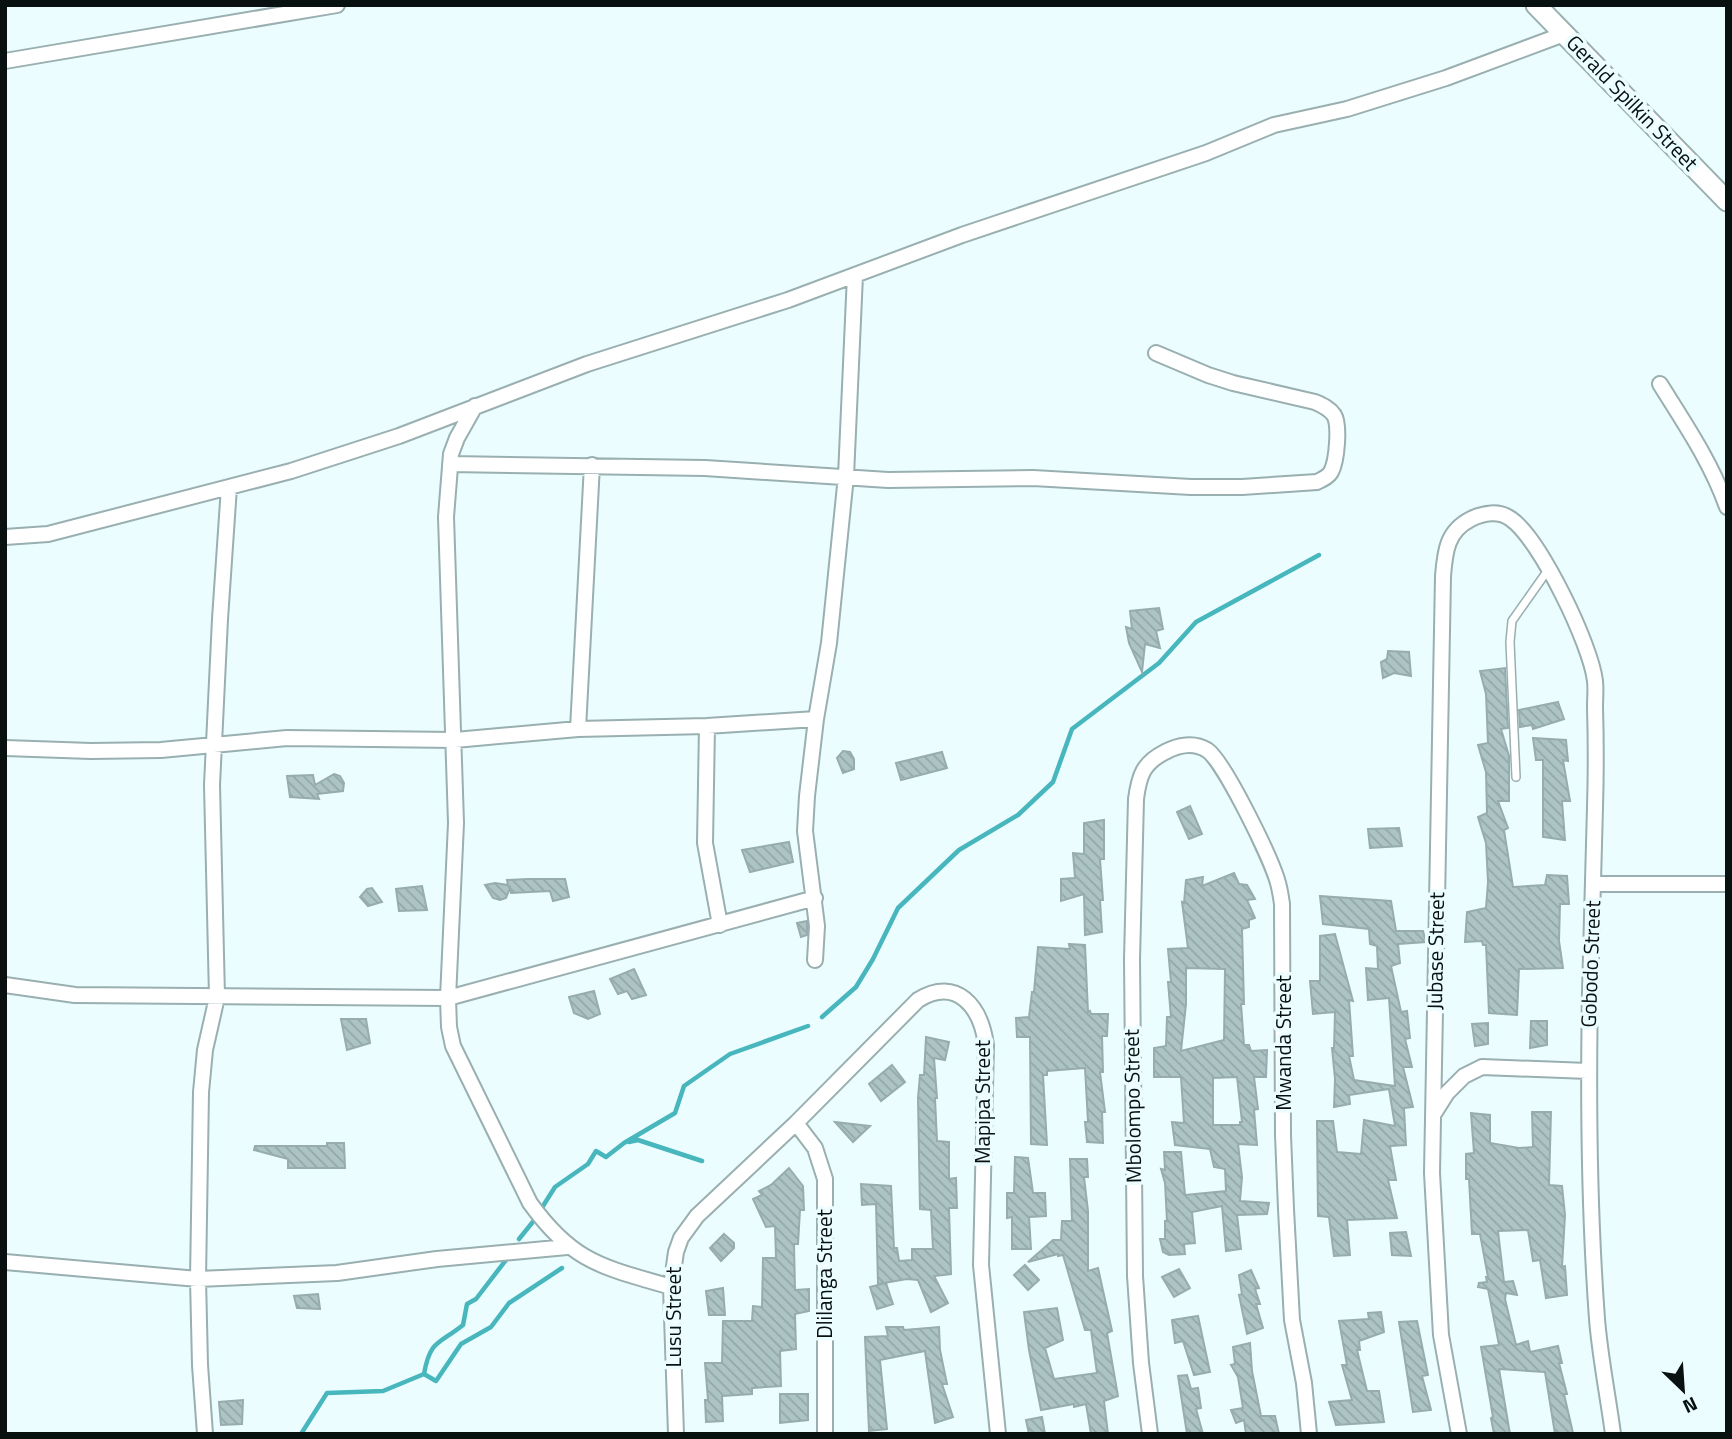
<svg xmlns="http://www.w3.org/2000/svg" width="1732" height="1439" font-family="'Titillium Web',sans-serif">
<defs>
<pattern id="building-back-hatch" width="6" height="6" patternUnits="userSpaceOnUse" patternTransform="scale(1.75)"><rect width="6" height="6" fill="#adc4c5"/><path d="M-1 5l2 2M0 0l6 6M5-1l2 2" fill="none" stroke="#93a7a8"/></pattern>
</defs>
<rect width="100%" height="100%" fill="#ebfdff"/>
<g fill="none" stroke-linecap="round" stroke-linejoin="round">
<!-- stream -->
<path stroke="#47b6bd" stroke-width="4.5" d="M822 1017 856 987 873 959 898 908 959 850 1018 815 1053 782 1072 729 1159 663 1196 622 1319 555
M629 1142 638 1140 702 1161
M543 1206 555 1187 588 1164 596 1151 606 1157 624 1143 675 1113 684 1086 730 1054 808 1026
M519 1239 536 1218
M424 1374 436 1381 461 1344 491 1327 509 1303 562 1268
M424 1374C430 1340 438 1345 463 1325L467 1304 476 1299 509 1256
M301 1434 327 1393 383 1391 424 1374"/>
</g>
<!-- building -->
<path fill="url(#building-back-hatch)" stroke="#96acae" stroke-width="2" fill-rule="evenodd" d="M1159 608 1163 629 1156 631 1160 648 1145 644 1142 672 1129 643 1126 627 1132 629 1130 611Z
M1388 651 1409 652 1411 676 1394 673 1383 678 1381 662 1387 659Z
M1505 668 1508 728 1501 729 1509 756V801H1498L1508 828 1504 830 1513 887 1545 885 1547 875 1567 876 1569 904H1560L1559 941 1563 968 1519 969 1517 1015 1489 1013 1486 945H1483L1482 941 1465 942 1467 912 1486 908 1488 882 1486 843 1478 817 1487 813 1486 772 1478 745 1488 743 1486 694 1480 671Z
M1558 702 1564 719 1533 729 1532 725 1520 727 1519 710Z
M1533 738 1566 740 1568 761 1563 760 1570 801H1562L1565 840 1543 837V760H1536Z
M843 751 850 752 854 759V769L843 773 837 758Z
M942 752 947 768 901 780 896 763Z
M334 774 340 776 344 783 343 791 317 794 319 799 290 797 287 776 313 775 315 785Z
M1190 806 1202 834 1189 839 1177 812Z
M1104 820V859H1100L1103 900H1100L1102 932 1085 935 1084 894 1061 901V879L1075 878 1073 853 1084 854V823Z
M1399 828 1402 846 1370 848 1368 829Z
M789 842 793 862 750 872 742 850Z
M1234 873 1239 884 1247 885 1255 899 1247 900 1255 918 1249 920V927L1242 929 1244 1004H1241L1244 1045H1249L1251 1051 1267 1050 1266 1077H1254L1258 1109 1254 1110 1257 1145 1238 1144 1242 1177 1240 1201 1269 1203 1267 1214 1237 1215 1241 1249 1226 1251 1222 1206 1192 1212 1195 1243 1184 1244 1185 1254 1169 1255 1163 1252 1160 1239H1165V1221H1167L1165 1183 1161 1169 1165 1170 1164 1152H1181L1185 1195 1226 1191 1225 1169 1214 1167 1210 1149 1175 1145 1172 1122 1184 1123 1181 1077H1154V1048L1166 1046 1167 1017H1171L1168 982H1171L1168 949 1188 948 1182 902 1184 903 1186 880 1203 877 1202 886ZM1186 968 1225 969 1224 1040 1181 1051 1186 1004ZM1237 1077 1242 1122H1240V1125H1213V1078Z
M528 879H565L569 897 553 901 550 891 511 893 510 888 506 898 500 900 493 898 485 885 495 883 508 885 507 880Z
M422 886 427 910 399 911 396 889Z
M372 888 382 902 368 906 360 897 367 889Z
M1320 896 1391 901 1396 931H1423L1426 942 1398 944 1400 963 1391 966 1401 1012 1407 1011 1410 1038 1405 1039 1412 1067H1403L1413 1107 1404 1108 1406 1145 1390 1146 1396 1180H1388L1397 1218 1347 1220 1350 1255 1334 1256 1329 1217 1318 1216 1317 1121H1333L1337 1152 1361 1154 1364 1120 1395 1126 1389 1089 1349 1095 1350 1104 1334 1107 1335 1079 1332 1048H1334L1335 1012 1313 1014 1310 981H1320V936L1335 934 1353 1001 1349 1000 1353 1056H1349L1354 1080 1395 1086 1389 998 1368 1000 1366 968 1378 969 1377 946 1370 944 1369 929 1323 924Z
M807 921V935L801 937 797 923Z
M1069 944 1085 945 1088 1012 1090 1011 1091 1014H1108L1107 1036H1102L1103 1072H1100L1105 1112H1102L1103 1143 1087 1142 1085 1122H1088L1085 1068 1047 1071V1075H1043L1047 1145 1031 1144 1030 1037H1017L1016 1018 1029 1017 1032 992H1034L1038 947 1070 949Z
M634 969 646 995 632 999 627 991 618 994 610 979Z
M594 991 600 1014 588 1019 574 1013 569 997Z
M341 1019H366L370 1043 347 1050Z
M1531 1021H1547V1045L1530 1048Z
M1488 1023V1044L1475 1046 1472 1024Z
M926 1037 949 1042 945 1060 934 1058 937 1098H935L937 1141 949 1142V1179L956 1178 957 1208H949L951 1274 934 1276 948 1303 931 1312 918 1280 907 1279 878 1284 876 1204 862 1205 861 1184 891 1186 894 1248H897L899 1261 912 1260V1249H933L931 1210 920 1209 918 1098 920 1075H924Z
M892 1065 905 1082 881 1101 869 1084Z
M1532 1112H1551L1549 1185 1562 1186 1565 1215 1562 1267 1565 1266 1567 1295 1546 1298 1540 1260 1533 1261 1528 1230 1498 1231 1504 1282 1513 1281 1517 1295 1506 1293 1505 1299 1516 1345 1528 1341 1530 1352 1558 1346 1562 1363H1559L1567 1394H1564L1573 1433 1555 1434 1545 1372 1499 1369 1510 1434H1494L1491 1418 1493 1417 1481 1347 1499 1345 1488 1289 1478 1287 1479 1283 1487 1282 1486 1277H1488L1480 1234H1472L1469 1179H1466V1154L1474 1153 1471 1113 1490 1115V1143L1519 1148 1533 1147Z
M835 1122 870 1126 853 1142Z
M327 1143H344L345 1168H288V1159L254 1150 255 1146H327Z
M1015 1157 1028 1158 1033 1193H1045L1046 1216 1029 1217 1031 1249H1012V1217L1007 1218V1193H1014Z
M1070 1159H1087L1088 1177H1084L1088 1211V1271L1098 1268 1112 1331 1107 1333 1118 1396 1104 1401 1108 1434H1091L1086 1404 1074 1407V1404L1041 1410 1029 1350 1024 1312 1057 1308 1063 1340 1045 1348 1054 1379 1097 1373 1091 1330H1085L1063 1255 1058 1256V1254L1028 1262 1053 1240H1061L1062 1221H1072Z
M789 1168 803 1186 804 1210H800L798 1244H794L795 1290 809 1289V1311L795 1314 796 1349 780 1351 781 1386 752 1388V1394L722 1396 723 1421 706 1422 705 1400H708L705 1363H722L723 1321H752L753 1306 762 1307 763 1258H776L775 1226 766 1227 753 1199 762 1195 759 1191 771 1185Z
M1406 1232 1411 1256 1392 1255 1390 1233Z
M724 1234 734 1243V1248L721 1261 710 1248Z
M1025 1265 1039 1280 1028 1290 1014 1275Z
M1179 1269 1190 1288 1174 1297 1162 1277Z
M1251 1270 1259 1288 1255 1289 1260 1304H1256L1263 1328 1247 1334 1239 1295 1242 1294 1239 1275Z
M886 1283 893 1304 877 1309 870 1287Z
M723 1288 725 1315H709L706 1291Z
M318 1294 320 1309 297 1308 294 1296Z
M1381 1312 1384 1332 1359 1341 1360 1350H1357L1367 1391H1379L1384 1422 1336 1425 1329 1402 1352 1400 1342 1365H1347L1339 1321 1369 1319 1368 1313Z
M1198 1316 1210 1372 1194 1375 1183 1341 1175 1343 1172 1320Z
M1417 1321 1428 1375 1422 1376 1431 1410 1413 1412 1399 1322Z
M886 1327H903L904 1330 939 1327 940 1350 947 1384H942L953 1417 935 1423 925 1351 880 1360 887 1429 869 1431 865 1337 888 1336Z
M1250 1343 1252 1371 1261 1416H1275L1279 1434H1246L1244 1420 1236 1423 1231 1410 1243 1408 1238 1377 1231 1365 1235 1364 1233 1347Z
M1187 1375 1191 1389 1198 1388 1201 1408 1196 1409 1203 1434H1187L1178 1376Z
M780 1394H808V1420L780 1423Z
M243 1400 242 1424 221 1425 219 1402Z
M1042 1417 1045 1434H1029L1026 1420Z"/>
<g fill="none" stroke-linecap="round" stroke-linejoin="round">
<!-- service casing -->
<g stroke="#99afb0" stroke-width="10">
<path id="service" d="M1516 777 1510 642 1512 621 1548 570"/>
</g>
<!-- minor casing -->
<g stroke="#99afb0" stroke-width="18">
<path id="minor" d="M5 61 337 5
M1660 384C1685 424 1711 462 1727 507
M475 406 457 438 451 454 446 517 456 823 448 998 449 1027 453 1046 530 1203C574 1264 604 1267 671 1287
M450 464 705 468 888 480 1033 478 1191 487H1242L1317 482C1323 479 1328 477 1331 472 1337 461 1340 425 1334 415 1329 408 1322 405 1315 402L1233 383 1208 375 1156 353
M5 537 48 534 291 471 399 436 587 364 788 300 962 235 1206 153 1274 125 1347 109 1446 78 1564 34
M707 726 705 843 720 925
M578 729 592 465
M5 748 91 751 161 750 287 738 455 740 578 729 707 726 816 719
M1593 884H1727
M815 960 817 926 805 831 807 796 816 719 829 643 846 476 855 275
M5 985 75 995 448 998 815 898
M1435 1112 1447 1093 1464 1076 1482 1067 1588 1071
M796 1123 815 1148 825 1179V1434
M5 1262 198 1279 337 1273 437 1259 567 1247
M205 1434 200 1365 198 1279 201 1092 205 1050 217 997 212 785 220 619 229 487
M676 1434 671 1287 676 1252 681 1238 697 1216 796 1123 918 1000C957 976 981 1007 986 1045L981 1265 998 1434
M1150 1434 1141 1363 1135 1276 1132 959 1136 799C1139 776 1143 763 1165 752 1178 745 1194 742 1207 750 1224 761 1272 860 1278 883 1280 890 1281 897 1282 904L1283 1135 1286 1209 1292 1320 1304 1383 1309 1434
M1459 1434 1441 1335 1432 1173 1443 576C1445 551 1447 531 1471 519 1483 513 1499 510 1511 519 1540 539 1591 645 1595 681 1596 689 1595 698 1595 707 1596 741 1596 774 1595 807 1593 869 1592 930 1590 992 1588 1101 1589 1210 1597 1319 1600 1357 1608 1396 1613 1434"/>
</g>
<!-- tertiary casing -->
<g stroke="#99afb0" stroke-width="23">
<path id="tertiary" d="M1536 5 1727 201"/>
</g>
<!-- service -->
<use href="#service" stroke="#fff" stroke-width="7"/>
<!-- minor -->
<use href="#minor" stroke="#fff" stroke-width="14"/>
<!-- tertiary -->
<use href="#tertiary" stroke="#fff" stroke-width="19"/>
</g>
<g text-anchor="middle" stroke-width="7" stroke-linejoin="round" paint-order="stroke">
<!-- street labels -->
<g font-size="21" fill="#081010" stroke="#ebfdff">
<text transform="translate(1632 103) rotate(46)" y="7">Gerald Spilkin Street</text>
<text transform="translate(1436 951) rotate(-89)" y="7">Jubase Street</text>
<text transform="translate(1591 964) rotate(-88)" y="7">Gobodo Street</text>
<text transform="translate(1284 1043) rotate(-90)" y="7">Mwanda Street</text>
<text transform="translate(983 1102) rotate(-90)" y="7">Mapipa Street</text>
<text transform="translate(1133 1106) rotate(-91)" y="7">Mbolompo Street</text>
<text transform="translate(825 1274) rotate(-90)" y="7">Dlilanga Street</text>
<text transform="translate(674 1317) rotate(-90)" y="7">Lusu Street</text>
</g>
</g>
<!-- border -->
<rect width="1732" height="1439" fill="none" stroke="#081010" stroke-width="14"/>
<!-- north arrow -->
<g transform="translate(1683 1390) rotate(155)" stroke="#ebfdff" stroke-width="5" paint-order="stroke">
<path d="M0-5L12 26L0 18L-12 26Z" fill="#081010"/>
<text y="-10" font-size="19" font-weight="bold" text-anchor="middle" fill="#081010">N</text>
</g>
</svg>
